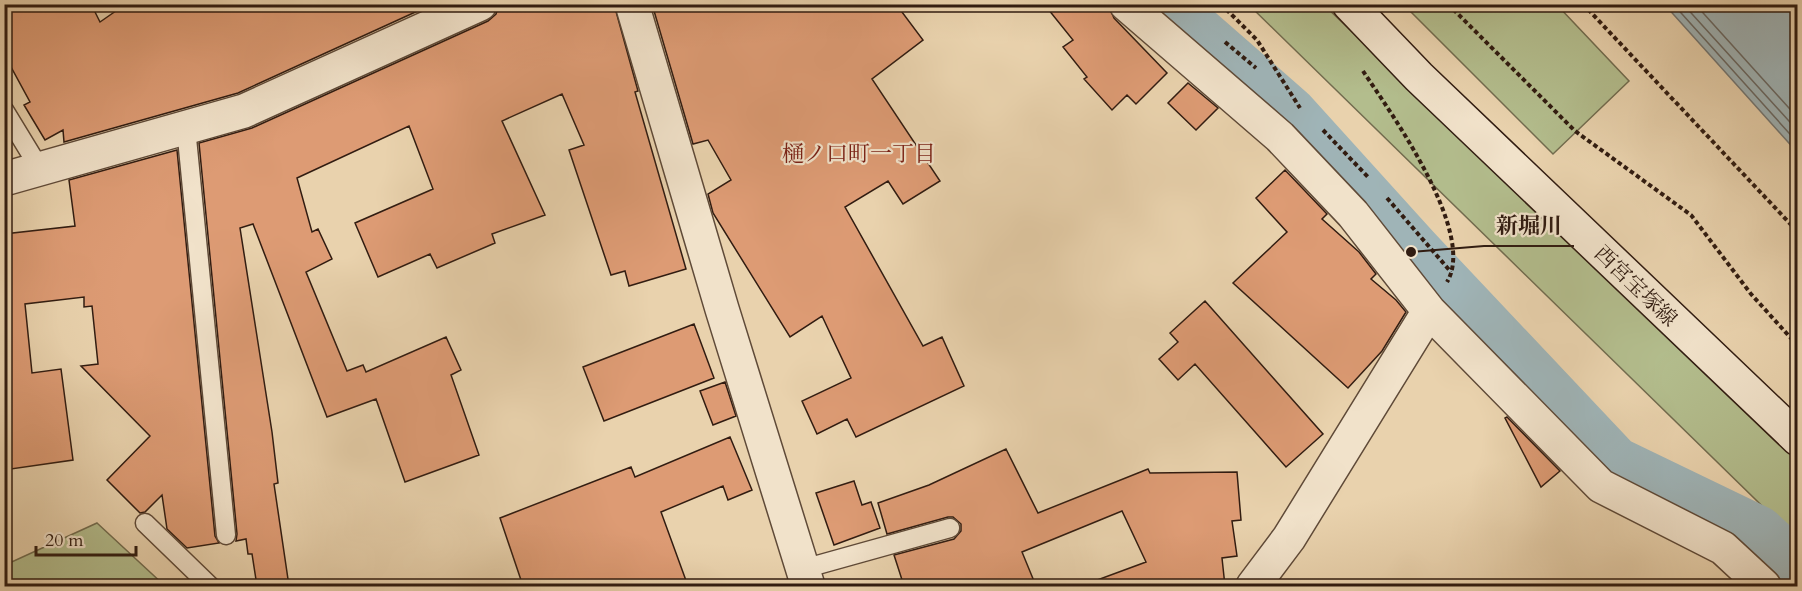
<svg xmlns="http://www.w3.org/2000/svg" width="1802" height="591" font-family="Cardo,'Noto Serif JP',serif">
<rect width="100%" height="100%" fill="#e9d2ad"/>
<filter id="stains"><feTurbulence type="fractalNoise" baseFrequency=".00333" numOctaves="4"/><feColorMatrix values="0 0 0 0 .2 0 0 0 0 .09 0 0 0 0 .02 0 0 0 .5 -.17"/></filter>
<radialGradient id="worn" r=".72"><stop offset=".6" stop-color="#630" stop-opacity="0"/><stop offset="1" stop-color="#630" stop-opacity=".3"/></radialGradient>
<!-- green -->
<path fill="#b3bd8d" stroke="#726c4f" stroke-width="1.5" d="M1249 5H1324L1797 457V540Z
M1404 5H1557L1629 81 1553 154Z
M97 523 165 586H5V565Z"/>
<!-- water -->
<path fill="#9fb4b7" stroke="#737775" stroke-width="1.5" d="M1665 5H1797V152Z"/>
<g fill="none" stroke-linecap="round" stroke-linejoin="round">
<!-- shore -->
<path stroke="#686864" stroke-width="1.5" d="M1673 4 1798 143
M1683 4 1798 131
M1695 4 1798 118"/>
<!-- river -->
<path stroke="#9fb4b7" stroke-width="60" d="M1160 4 1287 115 1411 252 1613 466 1756 535 1798 574"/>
</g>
<!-- building -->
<path fill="#dd9b74" stroke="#311c11" stroke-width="1.5" d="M4 4H91L100 22 126 4H433L238 93 64 142 63 130 45 140 24 105 30 102 4 54Z
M499 4H614L638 91 635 92 686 269 629 286 625 271 611 275 569 150 584 145 562 94 502 121 545 215 492 234 495 243 437 268 430 254 378 277 355 223 433 189 409 126 297 178 312 232 318 229 332 259 306 272 347 371 363 365 366 372 446 337 461 370 451 375 479 455 405 482 376 399 327 417 253 224 240 228 272 432 278 483 274 484 289 586H257L252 554H248L246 539 236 541 237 534 199 143 252 128 488 21 496 14Z
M652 4H896L923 40 872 79 940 181 903 204 888 181 845 207 923 346 942 337 964 386 856 437 847 419 817 434 802 401 851 378 822 316 790 337 713 213 708 194 731 180 708 140 693 144Z
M1044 4H1108L1114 18 1167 73 1136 104 1127 95 1112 110 1084 79 1087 77 1063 47 1073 40Z
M1188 83 1218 108 1196 130 1168 103Z
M177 150 215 536 219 543 187 548 167 529 162 495 145 512 140 513 107 480 150 436 81 366 98 364 92 306 84 307V297L25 304 32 373 61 369 73 460 4 470V234L75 226 69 180Z
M1285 170 1327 214 1322 219 1359 252 1376 274 1371 279 1396 300 1406 312 1382 351 1348 388 1233 283 1287 232 1256 198Z
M1205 301 1323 434 1286 467 1195 364 1178 380 1159 359 1178 342 1170 333Z
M694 324 714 378 604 421 583 367Z
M725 382 736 416 713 425 700 391Z
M1507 417 1560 471 1541 487 1505 418Z
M730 437 752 490 728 500 723 486 661 512 688 586H523L500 518 631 467 635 477Z
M1006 449 1038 513 1148 469 1150 473 1237 472 1241 520 1232 521 1237 556 1222 558 1225 586H1089V583L1146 562 1122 511 1022 552 1036 586H904L894 555 954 539 961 531V524L953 517H948L887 534 878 503 929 485Z
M854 481 862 505 871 502 880 528 834 545 816 493Z"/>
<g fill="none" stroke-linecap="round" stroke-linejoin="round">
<!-- service casing -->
<g stroke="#5f4a38" stroke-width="21">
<path id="service" d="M4 110 40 169
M186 128 226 535
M145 523 210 586
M803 569 950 528"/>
</g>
<!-- minor casing -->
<g stroke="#5f4a38" stroke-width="36">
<path id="minor" d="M632 4 722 309 808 586
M1126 4 1280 137 1353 214 1429 311 1601 486 1723 548 1764 586
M4 179 244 111 480 4
M1253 586 1289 538 1429 311"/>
</g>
<!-- secondary casing -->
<g stroke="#311c11" stroke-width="36">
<path id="secondary" d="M1349 4 1419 77 1798 439"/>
</g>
<!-- path -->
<path stroke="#311c11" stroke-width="4" stroke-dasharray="4.5 3" stroke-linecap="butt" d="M1221 4 1257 40 1300 108
M1448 4 1575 131 1691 215 1751 294 1798 346
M1583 4 1798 232
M1225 42 1256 68
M1363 71C1391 113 1477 233 1447 282
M1323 130 1368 177
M1387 198 1451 272"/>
<!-- service -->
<use href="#service" stroke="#f1e2ca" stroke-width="18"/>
<!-- minor -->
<use href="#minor" stroke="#f1e2ca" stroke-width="33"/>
<!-- secondary -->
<use href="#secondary" stroke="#f1e2ca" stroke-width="33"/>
</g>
<g text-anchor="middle" stroke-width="4.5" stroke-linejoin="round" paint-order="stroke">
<!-- street labels -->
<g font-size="21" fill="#311c11" stroke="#f1e2ca">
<text transform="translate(1636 286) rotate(44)" y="7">西宮宝塚線</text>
</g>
<!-- neighbourhood labels -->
<g font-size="22" fill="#7a1f14" stroke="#f1e2ca">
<text x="859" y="161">樋ノ口町一丁目</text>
</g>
</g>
<!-- callouts -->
<path fill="none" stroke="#311c11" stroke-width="2" d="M1411 252L1484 246H1574"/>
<circle fill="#311c11" stroke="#f1e2ca" stroke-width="2" cx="1411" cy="252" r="6"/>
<g font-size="22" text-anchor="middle" font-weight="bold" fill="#311c11" stroke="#f1e2ca" stroke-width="4.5" stroke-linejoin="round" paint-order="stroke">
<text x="1529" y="233">新堀川</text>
</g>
<!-- margin -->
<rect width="1802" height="591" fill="none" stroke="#e9d2ad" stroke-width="24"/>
<rect x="6" y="6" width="1790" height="579" fill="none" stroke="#311c11" stroke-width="3"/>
<rect x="12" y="12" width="1778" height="567" fill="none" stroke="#311c11" stroke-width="1.5"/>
<!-- scale -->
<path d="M36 546v9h100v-9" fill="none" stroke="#311c11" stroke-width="3"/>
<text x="45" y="546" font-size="18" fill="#311c11" stroke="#f1e2ca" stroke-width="4.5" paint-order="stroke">20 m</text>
<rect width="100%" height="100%" filter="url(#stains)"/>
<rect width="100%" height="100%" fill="url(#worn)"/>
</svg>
